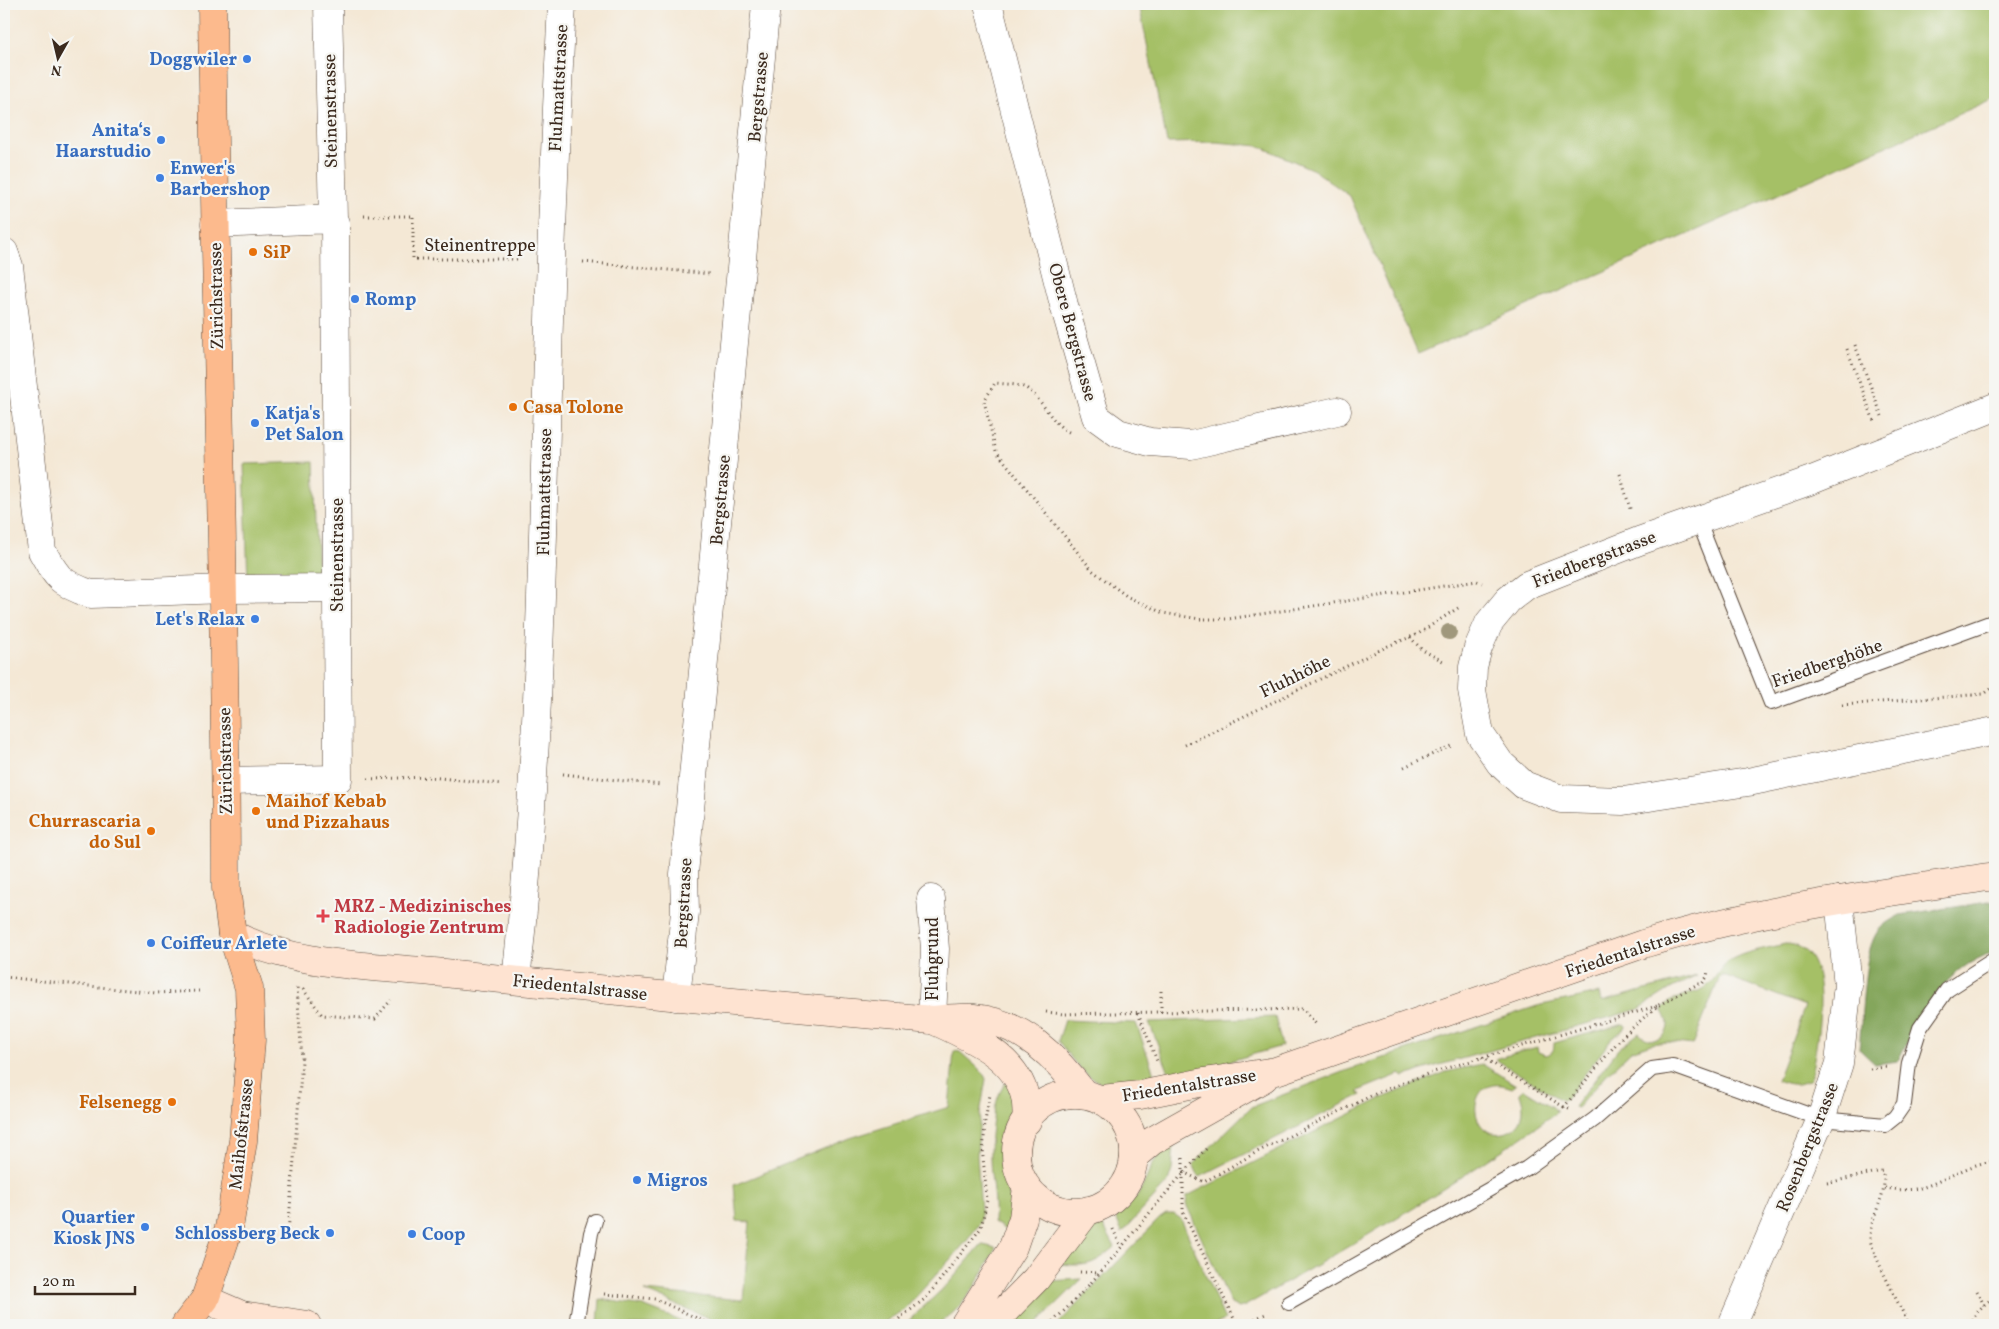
<svg xmlns="http://www.w3.org/2000/svg" width="1999" height="1329" font-family="Vollkorn,serif">
<rect width="100%" height="100%" fill="#f6f6f2"/>
<filter id="ink" filterUnits="userSpaceOnUse"><feTurbulence type="fractalNoise" baseFrequency=".02" numOctaves="2"/><feDisplacementMap in="SourceGraphic" scale="10" xChannelSelector="R" yChannelSelector="G"/><feConvolveMatrix kernelMatrix="1 2 1 2 8 2 1 2 1" color-interpolation-filters="sRGB"/></filter>
<filter id="wash" filterUnits="userSpaceOnUse"><feTurbulence type="fractalNoise" baseFrequency=".0096" numOctaves="4" result="noise"/><feDisplacementMap in="SourceGraphic" scale="20" xChannelSelector="R" yChannelSelector="G"/><feGaussianBlur stdDeviation="1.12" result="paint"/><feColorMatrix in="noise" values="0 0 0 0 0 0 0 0 0 0 0 0 0 0 0 0 0 1.4 0 .05"/><feComposite in="paint" operator="in"/></filter>
<g filter="url(#wash)">
<rect width="100%" height="100%" fill="#f4e8d5"/>
<!-- green -->
<path fill="#a5c066" stroke="#707542" d="M1139 4H1993L1995 11V98L1418 354 1350 196 1314 170 1259 146 1216 142 1167 143Z
M314 462 318 581 248 582 244 464Z
M1785 944C1839 944 1816 1048 1810 1080 1797 1086 1790 1085 1777 1080L1805 1006 1721 974 1693 1045 1667 1042 1651 1044 1631 1051 1606 1075 1577 1108 1574 1107 1618 1049 1639 1033C1648 1044 1667 1042 1668 1025 1668 1020 1665 1014 1662 1010 1668 997 1691 995 1703 989 1713 984 1718 971 1726 963 1741 951 1767 949 1785 944Z
M1697 976 1672 988 1639 1009 1425 1069 1404 1077 1400 1074 1358 1091 1361 1095 1199 1177 1193 1164 1251 1107 1345 1071 1537 1006 1599 993 1601 1002Z
M1275 1017 1282 1046 1171 1078 1149 1022Z
M1065 1020 1136 1023 1157 1082C1143 1083 1127 1087 1114 1086 1088 1084 1072 1059 1058 1041Z
M1624 1024 1626 1026 1625 1028 1611 1040 1565 1100H1561L1495 1059 1537 1047 1538 1052 1546 1055C1553 1053 1554 1050 1554 1043Z
M954 1051 960 1052 976 1066 983 1073 986 1079 980 1114 977 1156 981 1211 980 1223 966 1242 904 1310 879 1325H725L644 1291 743 1300 750 1222 737 1221 734 1185 850 1138 949 1107Z
M1482 1064 1516 1085 1512 1088C1464 1068 1465 1145 1507 1132 1514 1130 1521 1123 1522 1116 1524 1108 1523 1100 1519 1093L1524 1089 1553 1107 1557 1112C1458 1184 1351 1246 1245 1306L1239 1308 1231 1304 1186 1204 1187 1196 1380 1099 1446 1072Z
M1006 1083 1012 1090 1013 1108 1003 1128 1000 1146V1165L1013 1208 1007 1231 994 1222C996 1198 989 1174 990 1149 991 1132 994 1095 1006 1083Z
M1174 1143 1172 1170 1168 1182 1122 1233 1116 1217C1125 1209 1134 1201 1140 1191 1151 1172 1153 1152 1174 1143Z
M1166 1214H1174L1181 1219 1225 1320 1214 1325H1057L1159 1219Z
M1099 1225H1103L1115 1247C1095 1264 1088 1267 1062 1264L1088 1230Z
M983 1245 996 1248C982 1274 964 1312 936 1324 928 1328 913 1325 904 1325L949 1283 980 1246Z
M1082 1279 1035 1325H1006L1049 1281Z
M600 1299 643 1306 691 1325H600L598 1323Z"/>
<!-- forest -->
<path fill="#84a65b" stroke="#60683c" d="M1995 901V952C1944 967 1919 1016 1898 1061L1875 1064 1859 1049C1862 1022 1863 955 1876 934 1881 925 1891 920 1900 915Z"/>
</g>
<g filter="url(#ink)">
<g fill="none" stroke-linecap="round" stroke-linejoin="round">
<!-- lane casing -->
<g stroke="#574639" stroke-width="16">
<path id="lane" d="M1698 520 1771 703 1995 621
M1289 1303 1527 1168 1595 1119 1652 1069 1673 1066 1821 1119 1885 1125 1895 1117 1904 1104 1909 1063 1920 1028 1947 990 1995 959
M576 1325 591 1233 595 1221"/>
</g>
<!-- street casing -->
<g stroke="#574639" stroke-width="29">
<path id="street" d="M988 4 1064 305 1096 417 1118 433 1150 442 1191 445 1337 411
M215 224 333 219
M4 252 9 266 42 551C57 578 61 584 91 594L224 589 337 588
M1995 407 1812 480 1639 541 1527 585 1508 600 1489 623 1478 648 1473 667 1472 690 1480 734 1500 763 1524 785 1561 799 1623 801 1748 782 1995 731
M226 781 338 779 335 223 333 219 328 4
M931 899 935 949 932 1020
M516 980C539 774 542 565 548 357 551 239 556 122 562 4
M676 997 685 912 684 874 692 788 766 4
M1732 1325 1821 1119 1839 1063 1848 985 1839 900"/>
</g>
<!-- secondary casing -->
<g stroke="#574639" stroke-width="29">
<path id="secondary" d="M232 934C296 968 383 966 454 974 613 991 772 1006 932 1020 945 1019 960 1017 974 1018 1022 1022 1057 1058 1084 1094
M935 1021C969 1037 1016 1056 1025 1097 1027 1105 1026 1113 1027 1121
M1016 1153a59 59 0 1 1 118 0a59 59 0 1 1-118 0Z
M1102 1099 1140 1095 1204 1082 1276 1071 1643 944C1758 909 1877 894 1995 876
M1134 1156 1152 1141 1264 1078
M205 1299 242 1315 307 1325
M964 1325 1013 1247 1023 1218 1027 1187
M991 1325 1036 1279 1088 1210"/>
</g>
<!-- primary casing -->
<g stroke="#574639" stroke-width="29">
<path id="primary" d="M185 1325 205 1299 229 1228 243 1141 251 1040 249 988 232 934 226 888C226 593 215 298 212 4"/>
</g>
<!-- path -->
<path stroke="#574639" stroke-width="3" stroke-dasharray="1 4" stroke-linecap="butt" d="M364 216H413V259H521
M583 262 711 274
M1855 345 1883 419
M1847 349 1874 421
M1069 432C1051 424 1044 400 1026 388 1018 384 1004 384 995 383L984 401 996 451 1092 570 1128 597 1163 613 1200 619H1228L1477 581 1482 583
M1620 474 1631 512
M1410 637 1422 650 1443 661
M1842 705 1984 694 1995 686
M1185 745 1388 646 1418 634 1461 606
M1404 767 1451 746
M563 774 661 785
M368 779 429 777 502 784
M4 977 156 993 199 991
M303 989 322 1015 375 1019 391 1000
M1046 1012 1063 1014 1303 1009 1316 1024
M1161 1012V989
M1138 1013 1157 1061
M1482 1057 1564 1107
M1870 1069 1886 1067
M1569 1109 1564 1107 1621 1038 1657 1006 1698 984H1702L1707 977 1708 970
M1183 1158V1212L1237 1325
M1183 1172 1204 1182 1257 1152 1377 1093 1427 1074 1657 1006
M1827 1183 1882 1171C1890 1194 1870 1214 1870 1238 1869 1247 1903 1312 1909 1325
M1885 1188C1897 1190 1912 1191 1924 1187 1948 1179 1970 1163 1995 1161
M1113 1229 1121 1247
M288 1233 302 1061 297 986
M1080 1272 1098 1273
M1977 1291 1984 1305
M604 1294 655 1299 712 1325
M891 1325 926 1298 981 1228 987 1200 983 1157 985 1121 990 1095
M1049 1325C1107 1273 1151 1205 1206 1149
M1241 1325 1268 1313
M1970 1325C1976 1312 1983 1304 1995 1297"/>
<!-- lane -->
<use href="#lane" stroke="#fff" stroke-width="14"/>
<!-- street -->
<use href="#street" stroke="#fff" stroke-width="28"/>
<!-- secondary -->
<use href="#secondary" stroke="#fee3d1" stroke-width="28"/>
<!-- primary -->
<use href="#primary" stroke="#fcba8d" stroke-width="28"/>
</g>
<!-- trees -->
<circle fill="#a0987c" cx="1449" cy="632" r="8"/>
</g>
<!-- markers -->
<g fill="#3f7fe0" stroke="#f6f6f2" stroke-width="2">
<circle cx="247" cy="59" r="5"/>
<circle cx="161" cy="140" r="5"/>
<circle cx="160" cy="178" r="5"/>
<circle cx="355" cy="299" r="5"/>
<circle cx="255" cy="423" r="5"/>
<circle cx="255" cy="619" r="5"/>
<circle cx="151" cy="943" r="5"/>
<circle cx="637" cy="1180" r="5"/>
<circle cx="145" cy="1227" r="5"/>
<circle cx="330" cy="1233" r="5"/>
<circle cx="412" cy="1234" r="5"/>
</g>
<g fill="#e8710a" stroke="#f6f6f2" stroke-width="2">
<circle cx="253" cy="252" r="5"/>
<circle cx="513" cy="407" r="5"/>
<circle cx="256" cy="811" r="5"/>
<circle cx="151" cy="831" r="5"/>
<circle cx="172" cy="1102" r="5"/>
</g>
<path fill="#e0444e" stroke="#f6f6f2" stroke-width="2" d="M320.5 908.5h5v5h5v5h-5v5h-5v-5h-5v-5h5z"/>
<g text-anchor="middle" stroke-width="4.5" stroke-linejoin="round" paint-order="stroke">
<!-- shop labels -->
<g font-size="18" font-weight="bold" fill="#366cbe" stroke="#f6f6f2" text-anchor="start">
<text x="237" y="65" text-anchor="end">Doggwiler</text>
<text x="151" y="136" text-anchor="end">Anita‘s<tspan x="151" dy="21">Haarstudio</tspan></text>
<text x="170" y="174">Enwer's<tspan x="170" dy="21">Barbershop</tspan></text>
<text x="365" y="305">Romp</text>
<text x="265" y="419">Katja's<tspan x="265" dy="21">Pet Salon</tspan></text>
<text x="245" y="625" text-anchor="end">Let's Relax</text>
<text x="161" y="949">Coiffeur Arlete</text>
<text x="647" y="1186">Migros</text>
<text x="135" y="1223" text-anchor="end">Quartier<tspan x="135" dy="21">Kiosk JNS</tspan></text>
<text x="320" y="1239" text-anchor="end">Schlossberg Beck</text>
<text x="422" y="1240">Coop</text>
</g>
<!-- street labels -->
<g font-size="18" fill="#3b2a1e" stroke="#f6f6f2">
<text transform="translate(558 88) rotate(-87)" y="6">Fluhmattstrasse</text>
<text transform="translate(758 97) rotate(-85)" y="6">Bergstrasse</text>
<text transform="translate(330 111) rotate(-91)" y="6">Steinenstrasse</text>
<text x="480" y="251">Steinentreppe</text>
<text transform="translate(216 296) rotate(-91)" y="6">Zürichstrasse</text>
<text transform="translate(1073 332) rotate(75)" y="6">Obere Bergstrasse</text>
<text transform="translate(544 492) rotate(-89)" y="6">Fluhmattstrasse</text>
<text transform="translate(720 500) rotate(-85)" y="6">Bergstrasse</text>
<text transform="translate(337 555) rotate(-90)" y="6">Steinenstrasse</text>
<text transform="translate(1594 559) rotate(-21)" y="6">Friedbergstrasse</text>
<text transform="translate(1827 663) rotate(-19)" y="6">Friedberghöhe</text>
<text transform="translate(1295 676) rotate(-26)" y="6">Fluhhöhe</text>
<text transform="translate(225 761) rotate(-91)" y="6">Zürichstrasse</text>
<text transform="translate(683 903) rotate(-87)" y="6">Bergstrasse</text>
<text transform="translate(1630 951) rotate(-18)" y="6">Friedentalstrasse</text>
<text transform="translate(932 959) rotate(-90)" y="6">Fluhgrund</text>
<text transform="translate(580 987) rotate(6)" y="6">Friedentalstrasse</text>
<text transform="translate(1189 1085) rotate(-9)" y="6">Friedentalstrasse</text>
<text transform="translate(241 1134) rotate(-84)" y="6">Maihofstrasse</text>
<text transform="translate(1807 1147) rotate(-68)" y="6">Rosenbergstrasse</text>
</g>
<!-- food labels -->
<g font-size="18" font-weight="bold" fill="#c56008" stroke="#f6f6f2" text-anchor="start">
<text x="263" y="258">SiP</text>
<text x="523" y="413">Casa Tolone</text>
<text x="266" y="807">Maihof Kebab<tspan x="266" dy="21">und Pizzahaus</tspan></text>
<text x="141" y="827" text-anchor="end">Churrascaria<tspan x="141" dy="21">do Sul</tspan></text>
<text x="162" y="1108" text-anchor="end">Felsenegg</text>
</g>
<!-- health labels -->
<g font-size="18" font-weight="bold" fill="#be3a42" stroke="#f6f6f2" text-anchor="start">
<text x="334" y="912">MRZ - Medizinisches<tspan x="334" dy="21">Radiologie Zentrum</tspan></text>
</g>
</g>
<!-- margin -->
<rect width="1999" height="1329" fill="none" stroke="#f6f6f2" stroke-width="20"/>
<!-- north arrow -->
<g transform="translate(58 58) rotate(188)" stroke="#f6f6f2" stroke-width="4" paint-order="stroke">
<path d="M0-4L9 19L0 12L-9 19Z" fill="#3b2a1e"/>
<text y="-8" font-size="14" font-weight="bold" text-anchor="middle" fill="#3b2a1e">N</text>
</g>
<!-- scale -->
<path d="M35 1286v8h100v-8" fill="none" stroke="#3b2a1e" stroke-width="2.5"/>
<text x="42" y="1286" font-size="15" fill="#3b2a1e" stroke="#f6f6f2" stroke-width="4" paint-order="stroke">20 m</text>
</svg>
